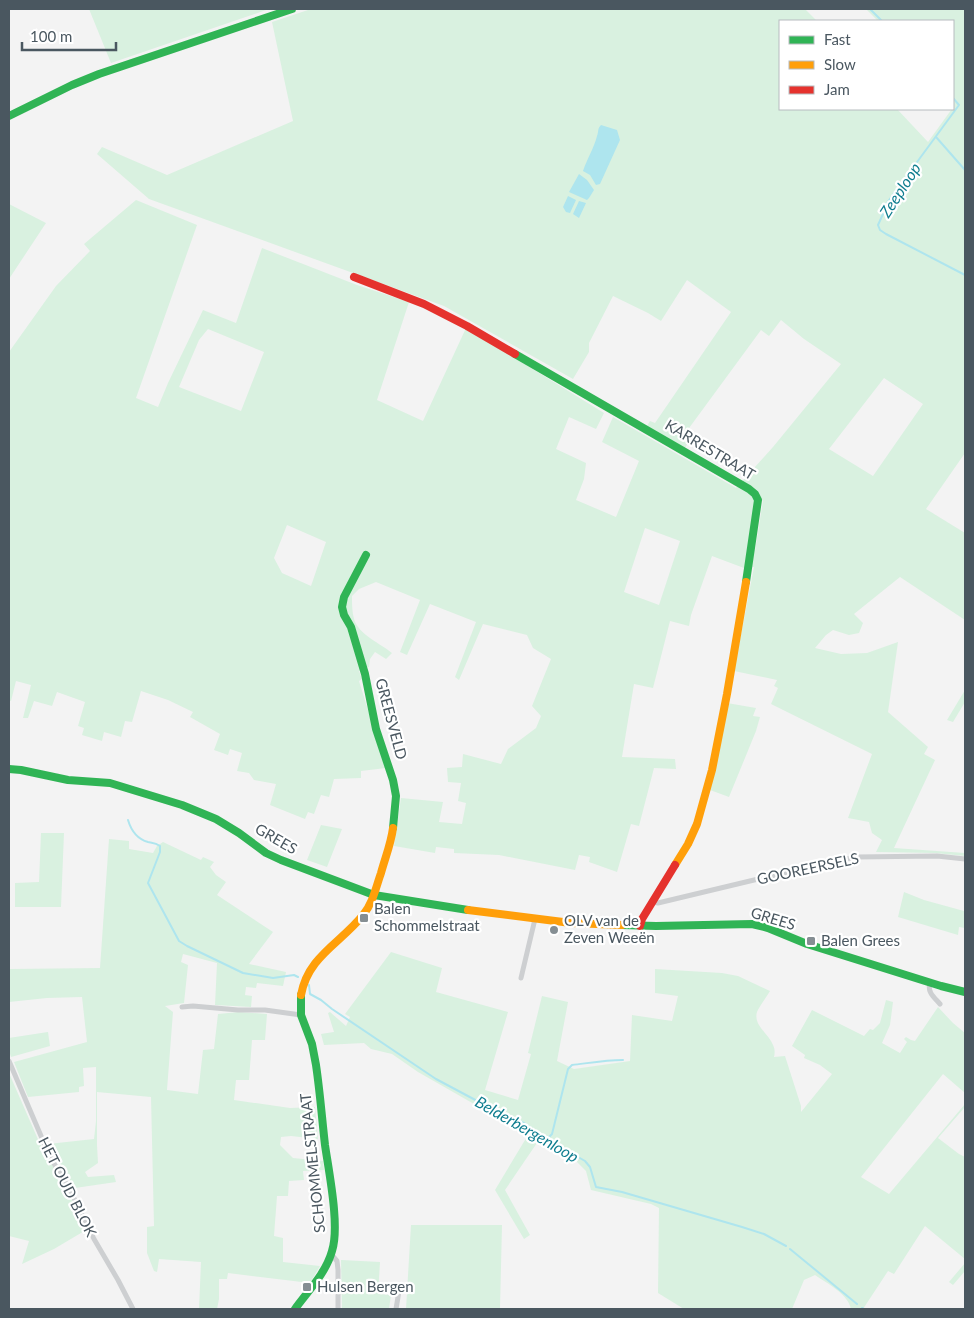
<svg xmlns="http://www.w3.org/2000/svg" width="974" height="1318" font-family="Lato,sans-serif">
<rect width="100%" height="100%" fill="#f3f3f3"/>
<!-- green -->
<path fill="#d9f1e0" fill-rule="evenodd" d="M89 9H269L111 63Z
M311 9H805L817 21H780V109H897L928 142 954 106 953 104V21H878L866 9H965V453L926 509 965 533V620L900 577 854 614 863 623 859 633 849 635 833 630 826 635 815 648 841 654 867 653 898 642 888 712 928 747 924 754 935 760 894 848 965 853V856L935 853 876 852 882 840 872 833 869 822 848 818 872 754 771 704 778 688 774 686 777 680 734 671 754 567 744 568 712 556 691 615 689 626 670 621 653 688 634 684 622 757 675 759 676 769 654 768 639 826 631 824 617 872 589 862 590 857 579 855 575 870 499 855 454 853V849L436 847 435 853 394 846 401 798 443 802 439 822 462 824 466 803 458 801 461 783 448 782 447 768 462 767 463 754 501 764 508 749 536 728 541 716 532 706 551 659 533 648 527 635 483 624 459 680 455 677 476 622 430 604 407 655 400 652 420 600 376 582 359 589 352 596C352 604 352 612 354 619 359 635 380 643 392 653L386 659 375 652 370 659 369 667 362 668 359 671 362 679 359 681 386 768 361 771V778L334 779 329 797 321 795 314 814 308 812 305 819 270 805 276 784 254 780 249 773 237 771 242 753 230 749 228 755 214 750 220 734 190 717 193 712 168 700 141 691 132 722 125 721 121 737 104 732 102 741 82 735 84 728 78 726 85 702 57 692 52 706 34 701 28 718H23L31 685 16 681 11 701 9 700V352L56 286 90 251 84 244 136 200 197 225 136 398 158 407 168 383 203 310 236 323 262 248 357 285 409 302 377 400 423 421 466 328 604 413 596 429 569 417 556 449 586 463 584 479 576 500 616 517 639 461 602 442 613 417 736 488 773 447 841 364 804 339 781 320 769 336 761 330 681 439 688 443 685 448 647 426 650 421 655 423 731 312 687 280 661 321 648 313 613 296 589 343V352L573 379 444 306 149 199 97 154 102 147 167 175 293 121 272 22ZM208 329 264 352 241 411 179 387 199 340ZM884 378 923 404 873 476 829 449ZM763 500 755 551 756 506ZM287 525 326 542 311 586 282 573 274 558ZM645 528 680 541 659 605 624 592Z
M9 204 46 223 9 279Z
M965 690V702L953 722 947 720Z
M727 703 756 708 753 716 760 717 756 731 729 797 710 790Z
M321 825 342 829 327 867 307 860Z
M41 833H64L61 907H15V883L39 882Z
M109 839 129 841V849L153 853 157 846 163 842 201 860 203 857 214 862 210 867 216 875 226 882 217 895 273 932 249 964 286 972 283 986 257 983 256 988 246 987 245 995 252 996 251 1007 215 1005 217 963 183 954 181 962 188 965 184 1003 165 1006 173 1012 167 1090 198 1094 203 1050 214 1049 218 1014 239 1012 267 1014 265 1040H252L249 1080H236L234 1100 290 1108 315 1107 318 1139 291 1136 281 1137 280 1145 293 1158 323 1161 324 1170 303 1171 304 1180 289 1181 288 1196H277L274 1236 283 1238V1262L320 1266 310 1283 228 1273 227 1279H219V1299L217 1309H199L201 1262 159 1259 157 1272 154 1271 147 1253V1227L154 1226 151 1097 97 1092V1145L98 1163 85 1172 88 1177 114 1175 116 1182 75 1188 48 1144 94 1139 96 1121V1067L83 1068 84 1086 79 1087V1092L28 1097 14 1062 87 1042 82 997 47 998 9 1002V969L100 968Z
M904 892 924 900 964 911 965 907V928L959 927 958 935 898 917Z
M391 952 442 968 436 992 508 1012 485 1090 518 1100 531 1054 528 1053 542 996 568 1002 557 1061 574 1069 630 1061 632 1015 672 1021 678 996 655 993V969L722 973 738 976 770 991C766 998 760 1005 757 1012 753 1025 769 1034 773 1045 775 1049 775 1053 774 1057L785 1056 801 1106V1112L832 1074 820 1065 804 1058 805 1055 792 1046 812 1010 864 1036 870 1029 873 1030 880 1023 886 1000 893 1002 890 1025 882 1043 900 1053 907 1042 904 1039 906 1037 911 1040 915 1041 938 1007 953 1023 965 1033V1093L943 1074 861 1177 889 1194 965 1104V1107L938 1138 959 1154 965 1157V1259L925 1226 894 1274 888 1271 863 1309H851C848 1294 828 1284 815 1275L804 1280 792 1309H684L658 1293 659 1208 651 1204 591 1190 586 1171 577 1162 541 1137 505 1190 530 1235 524 1239 495 1190 531 1130 474 1104 418 1072 392 1054 371 1049 364 1043 324 1045 321 1034 334 1032 328 1013 330 1012 346 1026 350 1017 345 1014Z
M48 1032 50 1046 11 1057 9 1051V1038Z
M9 1073 40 1144 65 1186 86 1230 54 1249 22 1264 29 1241 9 1236Z
M411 1225H502L500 1309H406Z
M341 1260 380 1262 378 1294 391 1295 389 1309H342Z
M965 1263V1271L953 1285 949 1282Z"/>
<!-- water -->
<path fill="#aee5ee" d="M601 125 617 130 620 140 600 184 596 185 590 175 583 171C587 159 594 148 597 136 599 131 597 129 601 125Z
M579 174 587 180 594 190 589 198 587 200 569 192Z
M568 196 576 200 570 213 566 212 563 207Z
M579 201 586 203 579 218 573 214Z"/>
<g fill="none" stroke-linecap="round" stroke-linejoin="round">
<!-- stream -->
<path stroke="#aee5ee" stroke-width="2" d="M870 9 882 21
M953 98 959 105 881 211 883 214 878 225 880 230 886 234 965 275
M936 137 965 170
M128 820C131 830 137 839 148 842 153 843 156 843 160 846V852L148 883 179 941 187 946 243 973 273 978 294 975 298 977
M309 985 310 994 321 1000 332 1009 436 1079 481 1103 524 1123 547 1139 585 1161 590 1167 596 1187 622 1192 742 1227 764 1234 786 1246
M548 1138 552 1134 568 1069 572 1065C589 1063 606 1060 623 1060
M790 1249 857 1304
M862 1308 864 1309"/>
<!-- street -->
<path stroke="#cdcfd1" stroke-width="5" d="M653 902 658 903 825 863 856 857 937 856 965 859
M521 978 535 919
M930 983C927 992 934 997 940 1004
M182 1007 193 1006 238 1010H265L301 1015
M9 1061 50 1157 69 1188 94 1239 118 1280 133 1309
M331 1254 337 1261 338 1270V1309
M396 1309 399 1291"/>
<!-- fast -->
<path stroke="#30b455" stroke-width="8" d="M9 116 72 85 99 74 292 9
M515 354 749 489 755 494 758 500 746 582
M366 555 344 597 342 607 344 615 351 627 365 674 376 729 393 780 396 796 393 828
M9 769 21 770 68 780 110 783 182 805 216 819 239 833 266 853 281 860 374 895 468 910
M622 925 656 926 752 924 768 928 807 944 941 986 965 992
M295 1309C308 1291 326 1273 332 1251 340 1226 329 1173 325 1145 322 1119 320 1092 316 1065L312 1044 301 1015V995"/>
<!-- slow -->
<path stroke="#ff9f0a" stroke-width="8" d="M675 865 688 844 697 824 712 770 727 694 746 582
M468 910 571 923 622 925
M301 995C308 956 341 943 363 915 373 903 376 887 381 873 385 858 391 844 393 828"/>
<!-- jam -->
<path stroke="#e5322d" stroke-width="8" d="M354 277 424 304 467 326 515 354
M640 926 642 919 675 865"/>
</g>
<!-- markers -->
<g fill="#858e93" stroke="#fff" stroke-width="2">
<rect x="359" y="913" width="10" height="10" rx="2.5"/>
<circle cx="554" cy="930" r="5"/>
<rect x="806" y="936" width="10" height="10" rx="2.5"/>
<rect x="302" y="1282" width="10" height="10" rx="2.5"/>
</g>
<g text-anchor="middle" stroke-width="4.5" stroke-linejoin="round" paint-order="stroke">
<!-- street labels -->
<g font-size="15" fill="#4a5760" stroke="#fff">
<text transform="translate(710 450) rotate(31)" y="5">KARRESTRAAT</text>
<text transform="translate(391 719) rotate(75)" y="5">GREESVELD</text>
<text transform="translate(276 839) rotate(30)" y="5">GREES</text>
<text transform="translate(808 869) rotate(-12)" y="5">GOOREERSELS</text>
<text transform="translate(773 919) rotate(17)" y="5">GREES</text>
<text transform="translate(313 1163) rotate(-96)" y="5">SCHOMMELSTRAAT</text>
<text transform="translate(67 1187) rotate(63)" y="5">HET OUD BLOK</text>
</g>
<!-- poi labels -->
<g font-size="15" fill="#4a5760" stroke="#fff" text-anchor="start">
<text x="374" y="914">Balen<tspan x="374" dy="17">Schommelstraat</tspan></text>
<text x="564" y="926">OLV van de<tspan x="564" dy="17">Zeven Weeën</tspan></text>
<text x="821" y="946">Balen Grees</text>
<text x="317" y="1292">Hulsen Bergen</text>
</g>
<!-- water labels -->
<g font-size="16" font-style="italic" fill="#0f7d8f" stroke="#fff">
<text transform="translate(900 190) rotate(-57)" y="6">Zeeploop</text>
<text transform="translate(527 1129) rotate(30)" y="6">Belderbergenloop</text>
</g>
</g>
<!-- border -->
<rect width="974" height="1318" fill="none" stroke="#4a5760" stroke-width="20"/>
<!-- legend -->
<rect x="779" y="20" width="175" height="90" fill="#ffffff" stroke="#b7bcbf"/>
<rect x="789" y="36" width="25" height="8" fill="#30b455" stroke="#b7bcbf"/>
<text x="824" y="45" font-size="15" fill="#4a5760">Fast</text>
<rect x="789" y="61" width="25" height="8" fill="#ff9f0a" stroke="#b7bcbf"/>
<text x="824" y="70" font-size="15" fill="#4a5760">Slow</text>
<rect x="789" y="86" width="25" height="8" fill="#e5322d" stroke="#b7bcbf"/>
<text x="824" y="95" font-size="15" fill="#4a5760">Jam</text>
<!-- scale -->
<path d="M22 42v8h94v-8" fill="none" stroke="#4a5760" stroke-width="2.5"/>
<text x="30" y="42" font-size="15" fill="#4a5760" stroke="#ffffff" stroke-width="4" paint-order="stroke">100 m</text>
</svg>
